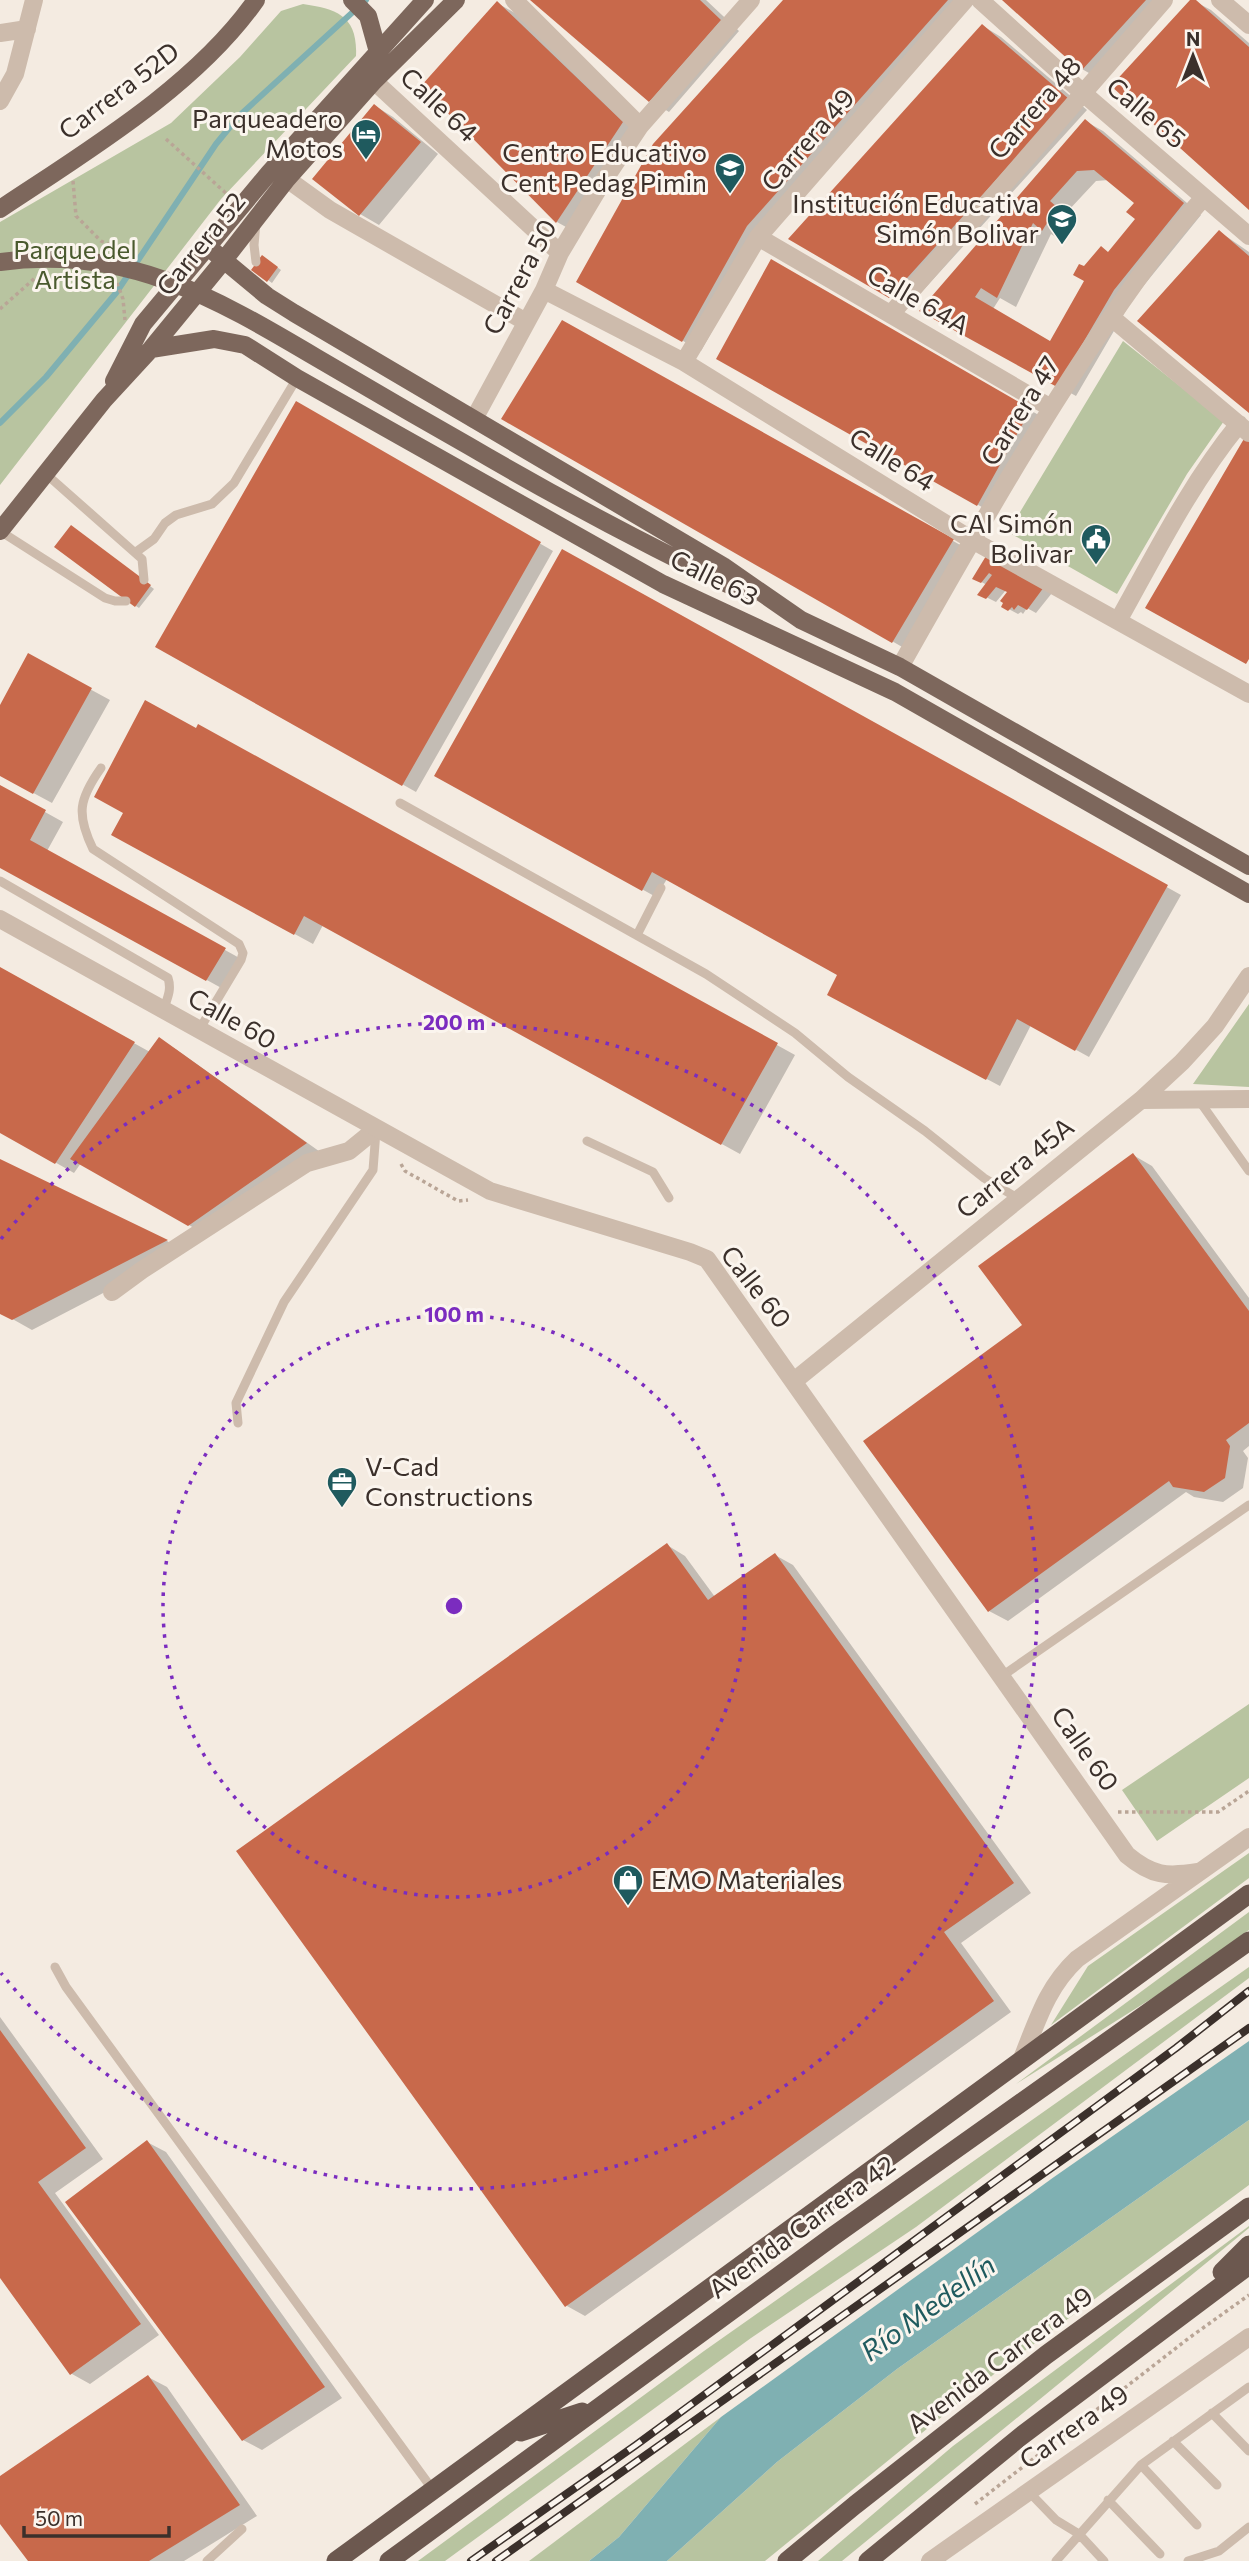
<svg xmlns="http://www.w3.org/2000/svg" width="1249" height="2561" font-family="Commissioner,sans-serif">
<rect width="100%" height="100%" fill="#f4ebe1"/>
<!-- green -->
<path fill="#b8c4a0" d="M303 4C337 9 358 16 356 56L221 199 0 485V222L171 123 240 57 281 11Z
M1123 341 1224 421 1187 474 1117 594 1008 532Z
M1249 1004V1087L1193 1084Z
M1249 1704V1778L1157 1841 1122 1790Z
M1249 1853V1878L1051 2025 1088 1966Z
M1249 1912V1930L1162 1992 1016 2084Z
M1249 1967V1978L916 2227 751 2338 445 2561H418L704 2351Z
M1249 2120V2185L1004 2366 765 2561H667L777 2462 897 2369Z
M1249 2226V2228L842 2561H818L953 2446Z
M721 2417 619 2537 589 2561H529Z"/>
<!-- water -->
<path fill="#7fb0b2" d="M1249 2041V2120L897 2369 777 2462 667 2561H589L619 2537 721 2417 1054 2177Z"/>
<!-- shadow -->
<path fill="#0003" fill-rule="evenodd" d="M533 0H706L739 31 669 112 651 101Z
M786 0H962L765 236 701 351 578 282Z
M1005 0H1173L1101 80 1082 69Z
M1192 0 1211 10 1249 43V208Z
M497 3 515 13 641 134 575 232 557 222 424 86Z
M983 26 1001 37 1087 110 908 307 790 239Z
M375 106 393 117 438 154 379 225 360 214Z
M1085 121 1103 131 1201 215 1132 300 1076 396 921 310ZM1109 180 1136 202 1138 219 1110 253 1085 269 1086 281 1051 343 993 309 1000 298 1016 307 1051 234 1061 240 1074 219 1067 212 1096 181Z
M1220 232 1249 252V410Z
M266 259 281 270 272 283 253 269Z
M771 261 1049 421 996 515 718 358Z
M563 323 971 551 911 652 504 419Z
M297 404 553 551 416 792 158 646Z
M75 529 154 589 139 608 136 606Z
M562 551 1181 895 1089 1057 1031 1025 1000 1086 842 1002 840 975 667 879 656 897 437 775Z
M986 558 1052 593 1036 613 1027 608 1023 614 1021 612 1018 614 1003 606 1009 592 1006 590 996 602 980 594 987 585 974 578Z
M29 656 110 700 52 803 0 775V708Z
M199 727 795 1055 740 1154 323 925 313 944 132 845Z
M0 787 63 822 47 851 243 960 225 990 0 866Z
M0 969 150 1052 159 1039 177 1050 323 1154 208 1236 81 1163 74 1173 0 1131Z
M1133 1155 1152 1166 1249 1298V1446L1243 1451 1248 1458 1243 1488 1223 1502 1194 1497 1186 1492 1008 1621 989 1611 1024 1326Z
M0 1161 167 1241 184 1251 32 1330 0 1312Z
M667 1545 685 1556 715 1597 775 1555 793 1565 1031 1893 961 1943 1011 2012 585 2316 567 2306Z
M0 2017 103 2159 55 2193 159 2335 90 2384 72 2374 0 2275Z
M147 2142 166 2152 342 2398 262 2450 243 2440Z
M148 2377 167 2387 257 2516 184 2561H30L0 2521V2478Z"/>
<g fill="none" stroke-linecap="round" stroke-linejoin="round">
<!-- stream -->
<path stroke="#7fb0b2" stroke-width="6" d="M0 423 46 377 116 293 216 144 239 116 366 0"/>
</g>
<!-- building -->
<path fill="#c8694b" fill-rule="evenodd" d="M530 0H700L721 20 649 102Z
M783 0H948L747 226 682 342 576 282 653 144Z
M1002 0H1146L1081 71Z
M1190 0H1196L1249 47V210L1111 86Z
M497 1 623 122 556 223 421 86Z
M982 24 1069 99 889 298 788 239Z
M374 104 421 142 359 216 312 179Z
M1085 119 1184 203 1114 290 1057 387 919 311ZM1094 170 1134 203 1126 212 1135 219 1108 252 1101 246 1084 266 1079 264 1073 275 1084 281 1050 341 975 297 981 288 997 298 1033 223 1042 231 1057 207 1050 201 1077 171Z
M1219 230 1249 256V413L1137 321Z
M262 255 278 267 267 282 251 270Z
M771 259 1031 409 977 506 716 359Z
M562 320 954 539 892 643 501 419Z
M296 401 541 542 402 786 155 647Z
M1245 437 1249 440V659L1246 664 1145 608Z
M71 525 151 585 135 607 54 547Z
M562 549 1168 885 1075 1051 1017 1019 986 1080 827 995 837 975 652 872 642 891 434 776Z
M986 556 1044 587 1027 610 1018 605 1014 610 1012 607 1008 611 1001 607 1003 603 1000 601 1007 592 996 587 986 599 977 595 992 575 989 573 981 583 972 579Z
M28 653 92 688 33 794 0 776V705Z
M145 700 196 728 198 724 778 1043 721 1145 304 916 294 935 111 835 123 813 94 797Z
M0 785 46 810 30 840 226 948 206 981 0 868Z
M0 967 135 1042 55 1164 0 1133Z
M159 1037 307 1143 188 1226 70 1159Z
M1133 1153 1249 1311V1423L1226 1440 1230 1446 1225 1478 1204 1492 1173 1487 1169 1481 988 1612 863 1441 1022 1325 978 1266Z
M0 1159 168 1240 12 1320 0 1314Z
M667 1543 708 1600 775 1553 1014 1883 944 1932 994 2001 565 2307 236 1851Z
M0 2030 86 2148 38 2182 141 2324 70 2375 0 2278Z
M147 2140 325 2387 242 2441 65 2202Z
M148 2375 240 2505 149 2561H28L0 2524V2476Z"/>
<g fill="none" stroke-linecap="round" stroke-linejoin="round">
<!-- path -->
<path stroke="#b9a596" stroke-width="3.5" stroke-dasharray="3.5 3.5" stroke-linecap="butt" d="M166 139 229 196
M73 181 76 216 101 241 110 245
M117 283 123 299 125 320
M0 309 35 278
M401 1164 405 1171 458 1201 468 1200
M1118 1812H1218L1249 1791
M975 2504 1189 2338 1249 2295"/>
<!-- service -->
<path stroke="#cdbbac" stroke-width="9" d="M256 222 254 245 256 262
M46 474 142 559 144 580
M0 531 105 598 115 601H126
M136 552 154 539 165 523 176 515 212 504 234 483 297 378
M101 768C79 799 76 814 93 849L239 944 243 953 241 960 199 1030
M400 803 706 974 795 1033 848 1077 925 1131 984 1178 1019 1199
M0 881 168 978C172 990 167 999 163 1011
M637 935 661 888
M1198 1099 1249 1171
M587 1141 653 1172 669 1198
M238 1423 236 1403 284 1302 373 1170 376 1131
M1002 1676 1249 1505
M55 1967 66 1987 433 2490
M1212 2413 1249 2451
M1173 2441 1217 2485
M1141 2465 1197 2525
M1029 2492 1056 2520 1079 2534 1104 2561
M1108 2500 1160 2554
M207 2561 242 2529
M1056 2561 1141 2465 1249 2387
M1188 2561 1219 2551 1249 2527"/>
<!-- minor -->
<path stroke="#cdbbac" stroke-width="18" d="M514 0 640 126
M980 0 1083 93 1249 236
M1220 0 1249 25
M0 33 27 29
M374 81 560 253
M0 101 15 74 34 0
M287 179 330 210 526 322
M758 237 1051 408
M544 290 684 362 972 540 1249 694
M891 314 1164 0
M1112 318 1249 433
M684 362 758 237 965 0
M474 419 544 290 560 253 600 186 640 126 751 0
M1118 621C1156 553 1190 484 1239 424
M900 667C979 527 1058 387 1153 258 1169 237 1187 217 1204 197
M112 1292 142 1270 307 1163 349 1151 376 1129
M930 2561 1249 2337"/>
<!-- tertiary -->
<path stroke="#cdbbac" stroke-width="18" d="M0 919 490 1191 690 1252 707 1259 1127 1855C1152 1876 1167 1877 1198 1872
M1141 1100 1249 1099
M794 1381 1141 1100 1182 1062 1215 1026 1249 976
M1021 2061C1037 2022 1046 1988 1077 1959L1249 1837"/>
<!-- primary -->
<path stroke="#7d675c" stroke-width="18" d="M352 0 368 16 378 52
M0 209C87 151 196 86 256 0
M208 247 267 296 294 313 723 566 801 620 900 667 1249 866
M0 262C125 245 214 297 317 358 368 388 418 417 469 446 561 500 654 549 750 595
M151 349 214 339 245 345 297 378 663 584 895 692 1249 894
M114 381 143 324 269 173 425 0
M0 531 104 400 151 349 224 260 287 179 374 81 456 0"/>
<!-- trunk -->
<path stroke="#6c584f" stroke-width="19" d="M1222 2272 1249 2245
M521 2432 582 2412
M336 2561 1249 1894
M389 2561 832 2237 1249 1941
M787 2561 855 2505 1046 2355 1249 2207
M868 2561 1020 2437 1249 2265"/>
<!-- rail casing -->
<g stroke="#3b302b" stroke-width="8">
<path id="rail" d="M471 2561 636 2445 1176 2048 1249 1991
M496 2561 1249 2028"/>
</g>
<!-- rail -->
<use href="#rail" stroke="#fbf5ee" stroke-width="5" stroke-dasharray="16" stroke-linecap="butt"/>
</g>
<!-- distance rings -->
<g fill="none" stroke="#7b2cbf" stroke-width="3.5" stroke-dasharray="3.5 7">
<circle cx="454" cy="1606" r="291"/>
<path d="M1 1239A583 583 0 1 1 1 1973"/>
</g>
<!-- icons -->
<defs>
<g id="hotel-pin" transform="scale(1.575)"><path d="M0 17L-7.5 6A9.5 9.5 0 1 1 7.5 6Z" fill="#1f5a5e" stroke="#fbf5ee"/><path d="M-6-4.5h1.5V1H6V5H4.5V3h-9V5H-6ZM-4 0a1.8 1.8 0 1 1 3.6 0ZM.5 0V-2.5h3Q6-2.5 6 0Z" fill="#fff"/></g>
<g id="school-pin" transform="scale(1.575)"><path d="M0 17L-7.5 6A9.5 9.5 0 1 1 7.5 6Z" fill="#1f5a5e" stroke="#fbf5ee"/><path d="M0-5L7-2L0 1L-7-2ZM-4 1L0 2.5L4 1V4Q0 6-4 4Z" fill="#fff"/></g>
<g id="civic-pin" transform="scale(1.575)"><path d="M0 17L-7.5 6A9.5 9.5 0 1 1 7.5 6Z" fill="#1f5a5e" stroke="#fbf5ee"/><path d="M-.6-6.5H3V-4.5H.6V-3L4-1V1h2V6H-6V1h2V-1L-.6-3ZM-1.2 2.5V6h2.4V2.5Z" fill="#fff"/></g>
<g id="office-pin" transform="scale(1.575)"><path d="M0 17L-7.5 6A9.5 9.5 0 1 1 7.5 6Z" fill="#1f5a5e" stroke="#fbf5ee"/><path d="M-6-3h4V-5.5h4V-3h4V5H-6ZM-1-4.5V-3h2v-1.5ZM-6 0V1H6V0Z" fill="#fff"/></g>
<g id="shop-pin" transform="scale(1.575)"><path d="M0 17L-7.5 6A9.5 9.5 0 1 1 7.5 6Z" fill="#1f5a5e" stroke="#fbf5ee"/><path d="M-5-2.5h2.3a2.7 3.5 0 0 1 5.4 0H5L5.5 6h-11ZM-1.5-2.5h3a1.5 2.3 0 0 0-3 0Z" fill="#fff"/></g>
</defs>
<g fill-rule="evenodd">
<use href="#hotel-pin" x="366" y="134"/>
<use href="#school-pin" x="730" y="168"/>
<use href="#school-pin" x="1062" y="219"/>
<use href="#civic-pin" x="1096" y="539"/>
<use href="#office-pin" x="342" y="1482"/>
<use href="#shop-pin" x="628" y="1880"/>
</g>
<g text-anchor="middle" stroke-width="6" stroke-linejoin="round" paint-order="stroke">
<!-- street labels -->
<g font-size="26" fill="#3b302b" stroke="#fbf5ee">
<text transform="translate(119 91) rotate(-37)" y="9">Carrera 52D</text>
<text transform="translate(439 105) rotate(43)" y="9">Calle 64</text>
<text transform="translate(1035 108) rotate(-49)" y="9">Carrera 48</text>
<text transform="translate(1146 113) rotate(40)" y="9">Calle 65</text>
<text transform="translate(808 140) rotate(-49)" y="9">Carrera 49</text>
<text transform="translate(201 244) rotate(-51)" y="9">Carrera 52</text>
<text transform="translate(520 277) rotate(-62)" y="9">Carrera 50</text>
<text transform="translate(918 300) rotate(30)" y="9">Calle 64A</text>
<text transform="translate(1020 411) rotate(-58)" y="9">Carrera 47</text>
<text transform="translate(892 460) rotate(32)" y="9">Calle 64</text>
<text transform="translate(714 578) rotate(26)" y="9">Calle 63</text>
<text transform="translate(232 1019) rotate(29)" y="9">Calle 60</text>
<text transform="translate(1015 1168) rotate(-39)" y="9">Carrera 45A</text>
<text transform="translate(756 1287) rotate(52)" y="9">Calle 60</text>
<text transform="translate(1085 1749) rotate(55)" y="9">Calle 60</text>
<text transform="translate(802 2227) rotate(-36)" y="9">Avenida Carrera 42</text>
<text transform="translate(1000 2360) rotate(-37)" y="9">Avenida Carrera 49</text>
<text transform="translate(1074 2427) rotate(-35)" y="9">Carrera 49</text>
</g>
<!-- poi labels -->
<g font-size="26" fill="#3b302b" stroke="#fbf5ee" text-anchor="end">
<text x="343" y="128">Parqueadero<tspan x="343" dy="30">Motos</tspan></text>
<text x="707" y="162">Centro Educativo<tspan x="707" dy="30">Cent Pedag Pimin</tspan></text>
<text x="1039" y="213">Institución Educativa<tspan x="1039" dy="30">Simón Bolivar</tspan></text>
<text x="1073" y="533">CAI Simón<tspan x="1073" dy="30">Bolivar</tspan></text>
<text x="365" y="1476" text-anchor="start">V-Cad<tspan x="365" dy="30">Constructions</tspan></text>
<text x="651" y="1889" text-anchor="start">EMO Materiales</text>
</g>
<!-- park labels -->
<g font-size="26" fill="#4a5a2e" stroke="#fbf5ee">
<text x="75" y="259">Parque del<tspan x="75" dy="30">Artista</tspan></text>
</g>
<!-- water labels -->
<g font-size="28" font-style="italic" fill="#1f5a5e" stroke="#fbf5ee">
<text transform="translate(928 2308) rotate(-36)" y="10">Río Medellín</text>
</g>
</g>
<circle cx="454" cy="1606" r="10" fill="#7b2cbf" stroke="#fbf5ee" stroke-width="3.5"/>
<g font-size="21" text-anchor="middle" font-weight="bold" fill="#7b2cbf" stroke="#fbf5ee" stroke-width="6" stroke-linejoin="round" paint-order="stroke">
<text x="454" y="1030">200 m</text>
<text x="454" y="1322">100 m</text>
</g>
<!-- north arrow -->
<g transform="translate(1193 56)" stroke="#fbf5ee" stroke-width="5" paint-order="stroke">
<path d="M0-5L12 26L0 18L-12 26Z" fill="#3b302b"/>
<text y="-10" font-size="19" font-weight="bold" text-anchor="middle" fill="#3b302b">N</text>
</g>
<!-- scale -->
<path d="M24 2526v10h145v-10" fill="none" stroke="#3b302b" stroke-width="3.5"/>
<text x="35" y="2526" font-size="21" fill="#3b302b" stroke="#fbf5ee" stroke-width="5" paint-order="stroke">50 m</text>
</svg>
